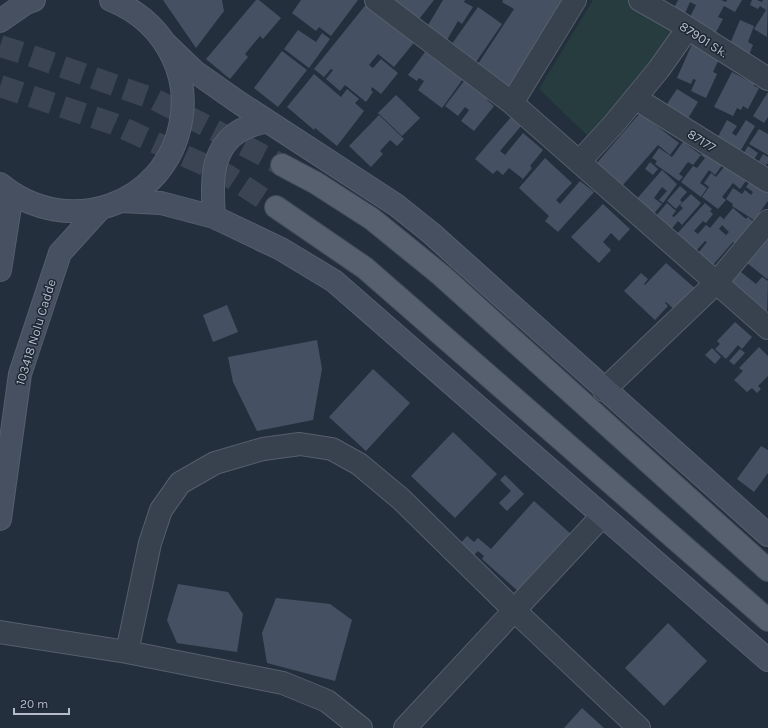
<svg xmlns="http://www.w3.org/2000/svg" width="768" height="728" font-family="Karla,sans-serif">
<rect width="100%" height="100%" fill="#242f3e"/>
<!-- green -->
<path fill="#263c3f" d="M593 0H631L680 28 594 142 539 89Z"/>
<!-- building -->
<path fill="#455162" fill-rule="evenodd" d="M163 0H222L224 11 196 48Z
M256 0H259L281 18 263 39 260 36 245 54 248 57 230 79 206 59Z
M301 0H358L331 36 319 27 316 31 292 13Z
M386 0H434L416 23Z
M443 0H465L464 2 473 7 462 24 458 21 447 40 427 27Z
M503 0H568L507 92 474 70 514 9 502 2Z
M678 0H721L726 2 727 0H742L735 12 724 6 718 17 723 19 713 38 686 25 696 5 690 2 683 18 672 12Z
M752 0H757L762 2 763 0H768L767 37 754 29 766 10 760 6 758 9 750 5Z
M368 2 416 40 394 67 378 54 369 65 373 68 381 59 398 73 381 94 372 87 371 90 373 92 366 102 345 85 340 91 326 79 333 70 331 69 324 77 314 69Z
M478 7 502 24 474 65 449 48Z
M740 20 754 26 748 42 753 45 749 55 729 46Z
M298 30 316 42 322 33 330 39 309 68 284 49Z
M692 44 720 57 713 72 717 74 706 98 691 91 696 80 693 79 691 84 677 78Z
M282 51 307 70 278 107 254 88Z
M425 52 463 79 442 108 418 90 424 81 419 78 417 81 408 75Z
M732 72 754 84V86L759 88 748 109 743 106 741 110 737 108 733 116 714 107Z
M314 74 341 97 347 89 359 99 355 103 364 111 337 146 315 128 314 130 287 107Z
M464 81 488 99 487 100 494 106 474 131 461 121 469 110 465 107 458 116 445 106Z
M677 89 698 102 687 120 663 110Z
M768 92V117L764 123 753 116Z
M396 95 420 118 402 136 378 113Z
M640 113 679 143 670 155 658 145 622 186 596 164Z
M379 115 404 139 397 146 390 140 380 151 383 154 371 167 349 146Z
M511 117 521 126 500 151 505 155 523 133 543 150 530 166 532 168 523 179 509 168 503 175 497 170 493 174 475 159Z
M727 120 737 126 732 133 736 136 746 120 755 126 738 155 715 142Z
M759 129 768 134V155L749 144Z
M683 142 701 155 693 165 688 162 679 174 683 177 679 181 655 164 657 161 652 158 659 148 672 157Z
M748 146 758 153 749 167 739 161Z
M705 150 723 164 715 175 709 170 700 183 707 188 701 197 681 182 693 166 697 168 705 158 701 155Z
M763 154 768 157V163L766 165 759 161Z
M545 158 572 183 556 200 560 204 580 181 594 192 558 232 545 221 549 216 519 188Z
M650 162 658 169 653 175 645 169Z
M728 162 749 177 740 189 733 183 722 197 726 200 718 209 702 197 709 187 704 183 711 173 716 177Z
M662 170 677 184 663 203 659 200 667 191 662 187 654 198 662 204 652 216 635 201Z
M751 180 768 192V201L754 220 732 206 733 204 726 199 733 188 742 194 745 190 751 195 753 192 746 187Z
M680 186 687 192 680 200 682 202 676 209 667 201Z
M691 194 701 203 682 225 678 221 670 231 655 217 667 203 676 211 672 216 674 217 683 208 680 205Z
M705 203 712 209 710 211 713 214 706 223 703 221 694 231 698 234 706 225 710 228 720 216 726 221 724 219 733 208 746 219 748 217 757 225 738 246 733 242 713 265 699 252 707 242 705 241 694 253 675 236ZM722 225 729 232 726 235 719 229Z
M603 204 630 229 619 241 611 233 603 242 611 250 599 263 571 237Z
M768 227V278L767 279 742 259Z
M666 263 696 289 676 311 666 302 665 303 668 306 655 320 624 291 641 273 648 279 644 284 645 285Z
M737 269 756 284 762 277 768 281 767 314 727 283Z
M227 305 238 332 213 342 203 315Z
M735 322 752 337 742 349 738 345 726 359 715 349 720 344 717 341Z
M317 340 322 369 313 420 257 431 233 382 228 357Z
M759 347 768 356V376L758 386 761 389 757 393 752 388 747 392 734 380 743 371 739 368Z
M712 348 721 357 715 364 705 355Z
M740 349 745 353 734 365 729 361Z
M373 369 410 403 366 451 329 417Z
M453 432 497 474 455 518 411 476Z
M761 446 768 450V473L754 492 737 479Z
M505 475 524 494 507 511 499 503 511 491 500 480Z
M534 501 571 534 519 592 482 559 484 556 478 551 473 556 460 544 467 536 474 542 478 538 491 549Z
M178 584 228 592 243 614 237 652 177 643 167 620Z
M276 598 330 604 352 620 335 681 267 663 262 633Z
M668 623 707 661 664 706 625 668Z
M582 708 604 728H564Z"/>
<g fill="none" stroke-linecap="round" stroke-linejoin="round">
<!-- primary-tunnel -->
<path stroke="#3a4453" stroke-width="22" stroke-dasharray="22 11" stroke-linecap="butt" d="M0 46 26 54 154 99 282 165
M0 86 114 124 227 175 276 207"/>
<!-- street casing -->
<g stroke="#565f6c" stroke-width="24">
<path id="street" d="M376 0 512 103 768 328
M640 0 675 20 768 79
M635 98 768 181
M512 103 575 0
M579 162 613 125 659 69 688 28
M604 390 717 282 768 221
M0 632 127 652 283 683 327 701 361 728
M127 652 150 543 161 510 180 483 215 463 263 449 300 444 332 449 359 464 401 499 514 610 639 728
M405 728 602 516"/>
</g>
<!-- secondary casing -->
<g stroke="#565f6c" stroke-width="24">
<path id="secondary" d="M0 21 26 3 34 0
M166 44 194 71 238 102 396 205 431 233 768 535
M0 184C66 239 166 207 181 121 185 99 182 76 172 56 159 29 138 11 111 0
M122 201 161 203 214 217 281 249 334 281 768 660
M214 217C212 187 209 151 238 132 246 126 257 124 267 121
M0 270 12 194
M0 519 20 374 60 253 100 209"/>
</g>
<!-- primary casing -->
<g stroke="#414a57" stroke-width="24">
<path id="primary" d="M282 165 316 183 372 219 441 275 768 570
M276 207 365 268 768 620"/>
</g>
<!-- street -->
<use href="#street" stroke="#38414e" stroke-width="22"/>
<!-- secondary -->
<use href="#secondary" stroke="#465061" stroke-width="22"/>
<!-- primary -->
<use href="#primary" stroke="#56606e" stroke-width="22"/>
</g>
<g text-anchor="middle" stroke-width="3" stroke-linejoin="round" paint-order="stroke">
<!-- street labels -->
<g font-size="13" fill="#b4bcc9" stroke="#1d2633">
<text transform="translate(704 39) rotate(33)" y="5">87901 Sk.</text>
<text transform="translate(702 140) rotate(32)" y="5">87177</text>
<text transform="translate(35 332) rotate(-73)" y="5">103418 Nolu Cadde</text>
</g>
</g>
<!-- scale -->
<path d="M14 708v6h55v-6" fill="none" stroke="#b4bcc9" stroke-width="2"/>
<text x="20" y="708" font-size="12" fill="#b4bcc9" stroke="#1d2633" stroke-width="3" paint-order="stroke">20 m</text>
</svg>
